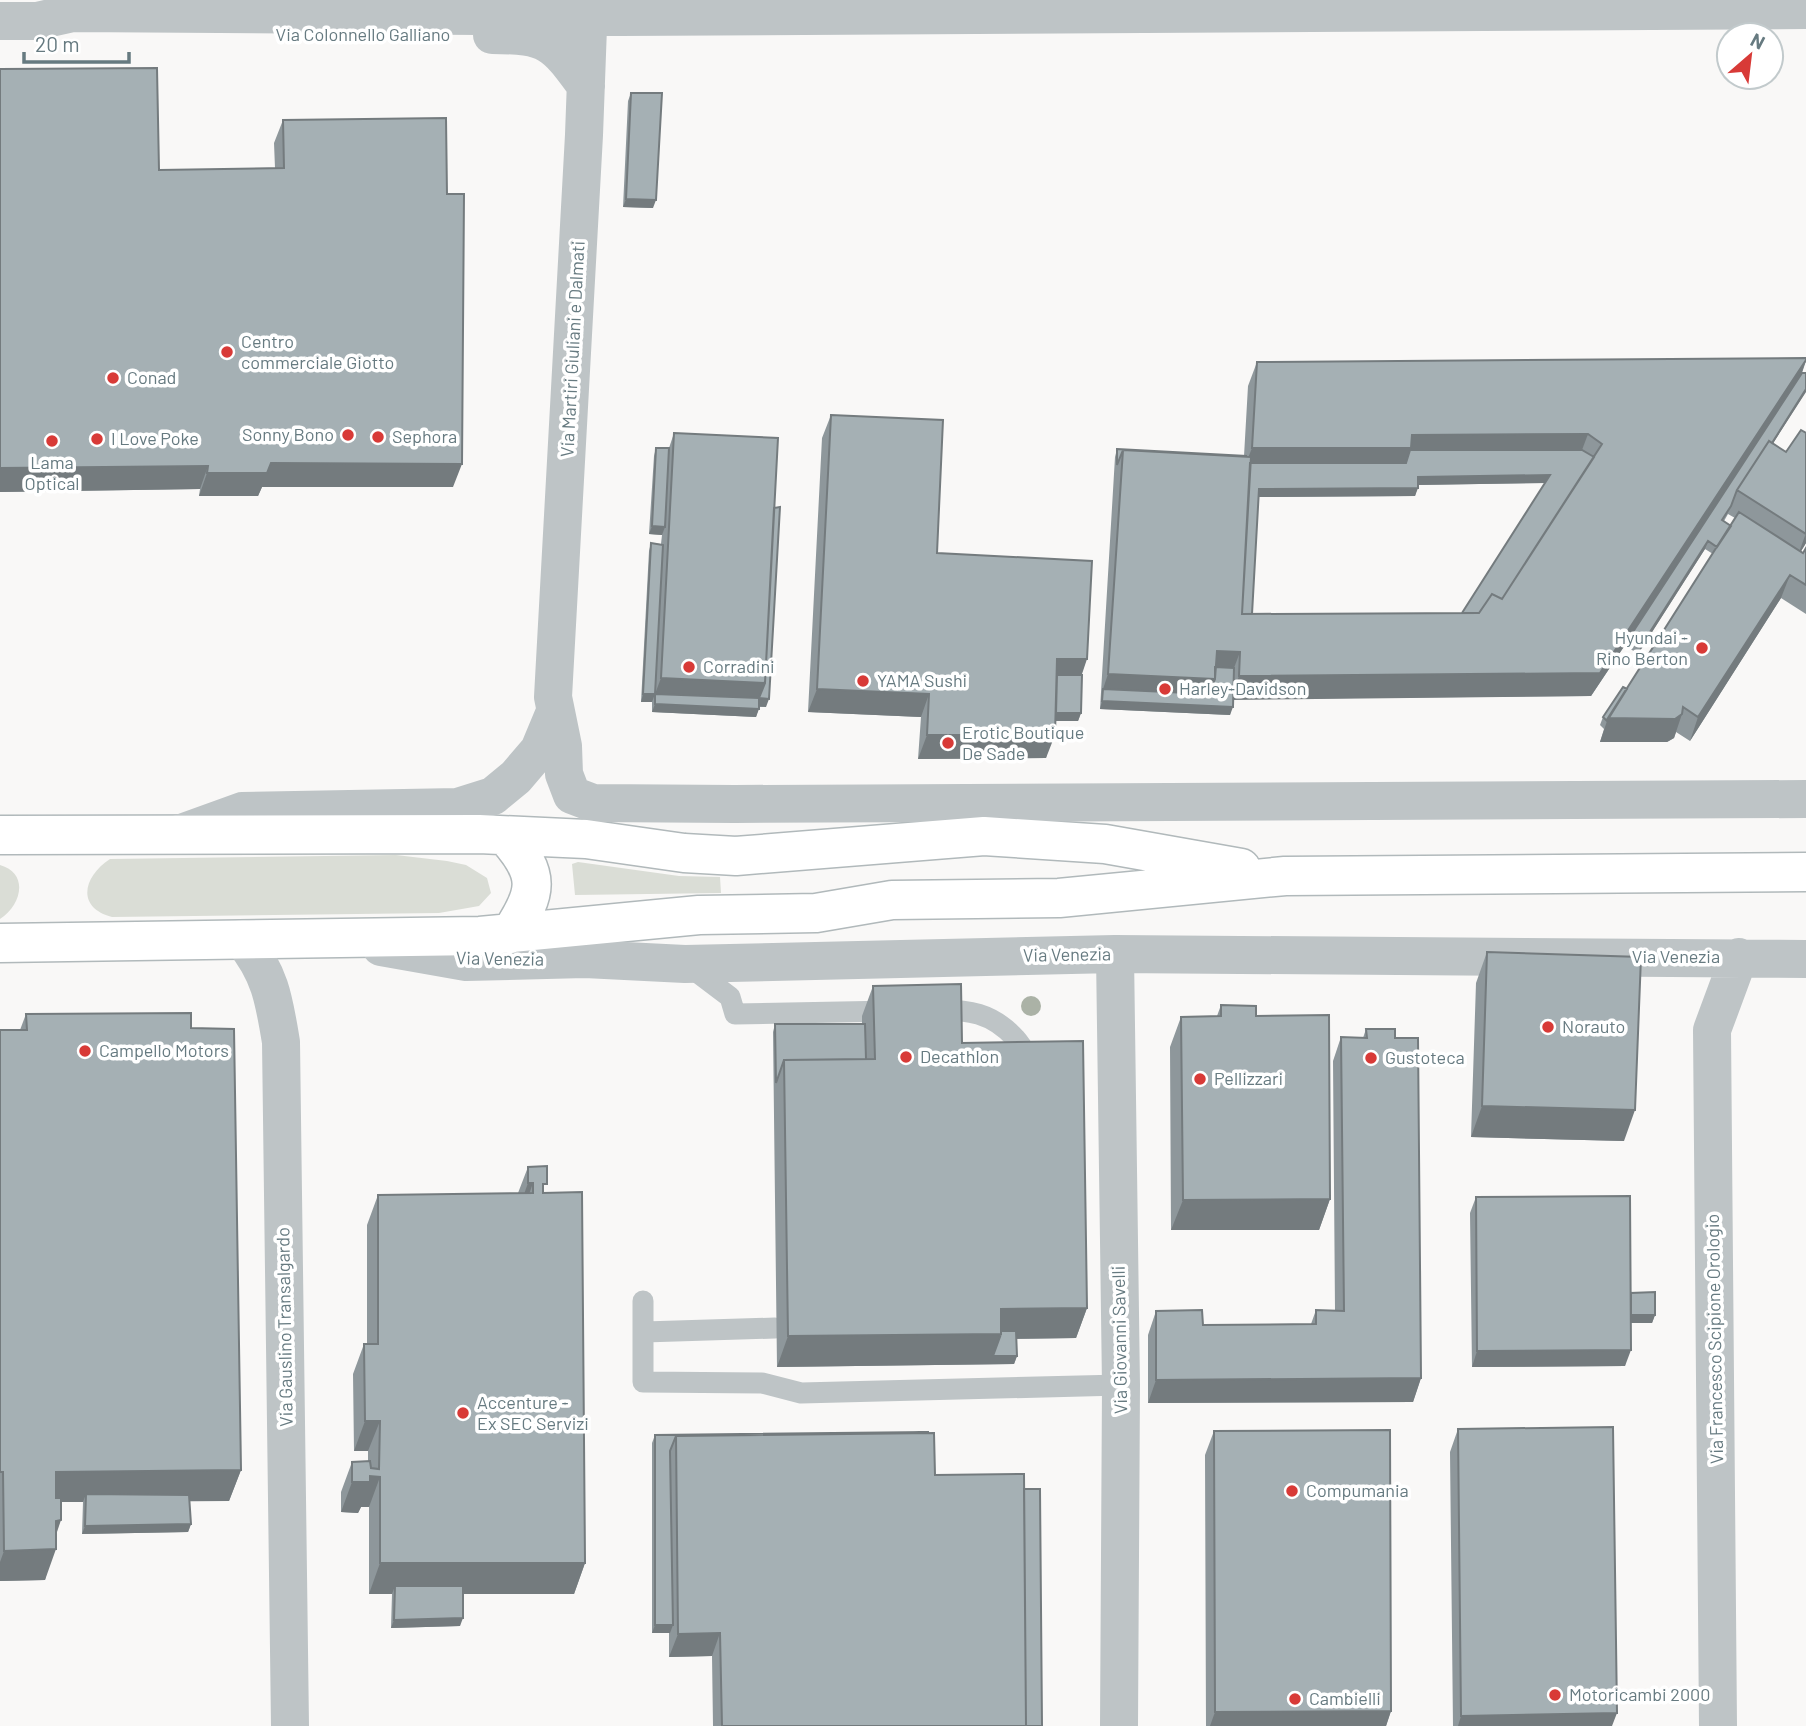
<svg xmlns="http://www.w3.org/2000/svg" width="1806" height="1726" font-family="Barlow,sans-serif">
<rect width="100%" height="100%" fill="#f9f8f7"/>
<!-- green -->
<path fill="#daddd6" d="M396 855 447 861 466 865 487 878 491 893 479 906 439 913 112 917C75 907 84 876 110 859Z
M578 862 679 876 720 877 721 893 575 895 572 864Z
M0 865C29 873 22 905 0 919Z"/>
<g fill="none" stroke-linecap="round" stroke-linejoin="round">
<!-- secondary casing -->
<g stroke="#b1b9bb" stroke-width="41">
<path id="secondary" d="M0 835 479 834 586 839 684 853 736 856 984 836 1105 844 1241 868
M506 836C541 875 538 892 510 934
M0 943 480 936 699 915 816 913 892 900 1059 898 1285 876 1806 872"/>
</g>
<!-- lane -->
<path stroke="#bec4c6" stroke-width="21" d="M689 966 730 997 735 1014 893 1011
M935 1010C968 1009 992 1013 1015 1038 1022 1046 1029 1056 1028 1067
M643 1301V1382L762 1383 801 1393 1121 1385
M644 1332 775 1328"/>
<!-- street -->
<path stroke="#bec4c6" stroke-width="38" d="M589 0 584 135 553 697 563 746 564 774 572 795 593 803 735 804 1806 799
M0 21H37L73 13 620 17 1806 10
M492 35C548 35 554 42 586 86
M181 833 242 811 458 807 493 796 516 777 539 750 554 714
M242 939C270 973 274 999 281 1042L290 1726
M381 947 466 962 585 959 685 964 1115 954 1806 959
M1115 954 1121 1385 1119 1726
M1718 1726 1712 1030 1739 957"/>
<!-- secondary -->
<use href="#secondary" stroke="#fff" stroke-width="38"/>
</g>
<!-- trees -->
<circle fill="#abb2a6" cx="1031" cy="1006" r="10"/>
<!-- wall -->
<path fill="#8e979b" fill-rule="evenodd" d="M0 69 159 170 275 168 274 143 283 120 447 194 453 487H262L258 496H199L200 489 0 492Z
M631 93 653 208 623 207 628 101Z
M1806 358V361L1802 373 1773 444 1786 452 1801 430 1806 543 1801 551 1803 553 1806 548V614L1781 598 1690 741 1676 732 1674 738 1667 742H1600L1604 729 1600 725 1603 717 1627 689 1713 554 1705 549 1638 654 1626 646 1627 642 1591 696 1233 699 1230 715 1100 709 1115 457 1117 449 1244 456 1248 386 1257 362ZM1545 483 1462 613 1252 614 1258 497 1415 496 1418 485ZM1728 514 1735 518 1731 526 1724 521Z
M831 415 937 553 1082 675 1081 713 1078 721H1055L1046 758 918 759 921 717 808 712 822 438Z
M674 433 774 508 766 707H759L756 717 652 712V702H641L649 551 651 543 661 544 662 535 649 534 654 456 656 448H669Z
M1487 952 1624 1141 1471 1137 1476 983Z
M873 986 962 1043 1087 1308 1076 1338 1016 1339 1017 1356 1014 1364 777 1367 773 1032 775 1024H862V1016Z
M1221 1005 1256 1016 1330 1199 1319 1230H1171L1170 1047 1181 1017 1217 1016Z
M26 1014 191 1028 241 1470 229 1501H189L191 1524 188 1532 82 1534 83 1502H61L56 1535 45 1580 0 1581V1030H20Z
M1366 1029 1421 1378 1413 1402 1148 1403V1335L1156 1311 1203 1325 1311 1324 1316 1310 1335 1311 1333 1061 1341 1037 1363 1038Z
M528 1167 543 1193 585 1563 574 1594H463L460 1626 391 1628 392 1594H369V1507H361L358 1513 341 1512V1492L352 1462H368V1451H354L353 1374 364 1344H367V1225L378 1195 518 1193Z
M1476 1197 1631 1293 1655 1315 1652 1323H1631L1625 1366 1472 1367 1470 1213Z
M1458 1429 1612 1726H1453L1450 1452Z
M1214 1431 1391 1711 1386 1726H1206L1205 1455Z
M655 1435 935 1475 1024 1489 1042 1726H713L712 1656 669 1657V1633H652V1443Z"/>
<!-- shaded-wall -->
<path fill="#747b7e" d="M626 199 656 200 653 208 623 207Z
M1806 360 1799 381 1629 638 1627 642 1591 696 1230 700 1239 676 1600 673Z
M1806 389V392L1741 493 1740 492Z
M1588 434 1579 458 1403 471H1243L1252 448 1412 435Z
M271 463 462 464 453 487H262L258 496H199L207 473Z
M208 466 200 489 0 492V468Z
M1550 475 1547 483 1415 485 1418 477Z
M1418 488 1415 496 1256 497 1259 489Z
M652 526 665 527 662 535 649 534Z
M1806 533V543L1797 558Z
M1708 541 1705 549 1638 654 1641 646Z
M1790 575 1781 598 1690 741 1698 717Z
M1217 651 1240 652 1231 676 1210 675Z
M1057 659H1087L1079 683H1052Z
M1108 674 1215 679 1206 702 1103 689Z
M661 678 765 683 756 706 655 694Z
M817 689 929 694 921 717 808 712Z
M643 694H655L652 702H641Z
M759 698 769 699 766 707 756 706Z
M1102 701 1233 707 1230 715 1100 709Z
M655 704 759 709 756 717 652 712Z
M1050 713H1081L1078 721H1047Z
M1682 714 1674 738 1667 742H1600L1608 718Z
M927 735H1055L1046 758 918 759Z
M1482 1106 1635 1110 1624 1141 1471 1137Z
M528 1183H533L522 1214H517Z
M1330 1199 1319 1230H1171L1183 1200Z
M1087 1308 1076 1338 1000 1339 1017 1356 1014 1364 777 1367 788 1336 1001 1309Z
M1628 1315H1655L1652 1323H1625Z
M1631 1350 1625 1366 1472 1367 1477 1351Z
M1421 1378 1413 1402 1148 1403 1156 1380Z
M365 1421H380L368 1451H354Z
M241 1470 229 1501 85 1502 86 1494 83 1502H45L56 1472Z
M370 1476 380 1477 369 1507H361L358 1513 341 1512 352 1482Z
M61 1520 51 1550 56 1549 45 1580 0 1581V1562L4 1551 56 1521Z
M191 1524 188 1532 82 1534 85 1526Z
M380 1563H585L574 1594H395V1586L392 1594H369Z
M463 1618 460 1626 391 1628 394 1620Z
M655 1625H673L670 1633H652Z
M720 1633 712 1656 669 1657 678 1634Z
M1391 1711 1386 1726H1210L1215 1712Z
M1617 1713 1612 1726H1458L1461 1716Z"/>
<!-- building -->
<path fill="#a5b0b4" stroke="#747b7e" stroke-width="2" d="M157 68 159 170 284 168 283 120 446 118 447 194H464L462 464 271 463 267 473H207L208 466 0 468V69Z
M631 93H662L656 200 626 199Z
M1806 358V360L1600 673 1239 676 1240 652 1217 651 1215 679 1108 674 1123 450 1251 457 1242 614 1479 613 1492 594 1502 599 1602 444 1588 434 1412 435 1411 448H1252L1257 362Z
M1802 373H1806V389L1772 443 1769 441 1737 490 1731 506 1722 520 1731 526 1717 547 1708 541 1641 646 1629 638Z
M831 415 943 420 937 553 1092 561 1087 659H1057L1055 735H927L929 694 817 689Z
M1801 430 1806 433V534L1737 490 1769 441 1786 452Z
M674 433 778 438 765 683 661 678Z
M656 448H669L665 527 652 526Z
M1117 449 1247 456 1123 450 1117 465Z
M1410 450H1582L1594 457 1502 599 1492 594 1479 613H1462L1550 475 1418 477V488L1259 489 1252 614H1242L1250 463H1406Z
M780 507 769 699 759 698 765 683 774 508Z
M1739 512 1803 553 1806 548V585L1790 575 1698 717 1683 707 1682 714 1675 719 1608 718Z
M651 543 663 545 655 694H643Z
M1215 667 1234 668 1233 707 1102 701 1103 689 1209 694 1215 679Z
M1057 675H1082L1081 713H1056Z
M1623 687 1627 689 1607 721 1603 717Z
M655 694 759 698V709L655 704Z
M1487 952 1641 957 1635 1110 1482 1106Z
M961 984 962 1043 1083 1041 1087 1308 1001 1309V1334L788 1336 784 1060 875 1059 873 986Z
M1221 1005 1256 1006V1016L1329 1015 1330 1199 1183 1200 1181 1017 1221 1016Z
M191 1013V1028L234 1029 241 1470 56 1472V1498H61V1520L56 1521V1549L4 1551 3 1472H0V1030H27L26 1014Z
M775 1024H865L866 1059 784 1060 776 1083Z
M1366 1029H1395V1038H1418L1421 1378 1156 1380V1311L1202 1310 1203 1325 1316 1324V1310L1344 1311 1341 1037 1367 1038Z
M547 1166V1184H543V1193L582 1192 585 1563H380V1477L370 1476V1482H352V1462L370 1461 371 1468 379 1469 380 1421H365L364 1344H378V1195L533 1193V1183H528V1167Z
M1630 1196 1631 1350 1477 1351 1476 1197Z
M1655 1292V1315H1631V1293Z
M1001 1331H1016L1017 1356H993L1001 1334Z
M1613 1427 1617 1713 1461 1716 1458 1429Z
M1390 1430 1391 1711 1215 1712 1214 1431Z
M929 1432 676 1436 670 1451 673 1625H655V1435Z
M934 1433 935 1475 1024 1474 1026 1726H722L720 1633 678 1634 676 1436Z
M1024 1489H1040L1042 1726H1026Z
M86 1494 189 1495 191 1524 85 1526Z
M395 1586H463V1618L394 1620Z"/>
<!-- markers -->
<g fill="#d83a37" stroke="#fff" stroke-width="2.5">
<circle cx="227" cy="352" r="7"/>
<circle cx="113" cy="378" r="7"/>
<circle cx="348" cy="435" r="7"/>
<circle cx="378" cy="437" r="7"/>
<circle cx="97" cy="439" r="7"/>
<circle cx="52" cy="441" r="7"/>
<circle cx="1702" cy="648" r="7"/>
<circle cx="689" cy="667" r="7"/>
<circle cx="863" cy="681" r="7"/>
<circle cx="1165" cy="689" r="7"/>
<circle cx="948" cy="743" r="7"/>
<circle cx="1548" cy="1027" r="7"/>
<circle cx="85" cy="1051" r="7"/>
<circle cx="906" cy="1057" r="7"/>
<circle cx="1371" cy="1058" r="7"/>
<circle cx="1200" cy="1079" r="7"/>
<circle cx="463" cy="1413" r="7"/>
<circle cx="1292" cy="1491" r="7"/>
<circle cx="1555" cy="1695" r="7"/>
<circle cx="1295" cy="1699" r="7"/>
</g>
<g text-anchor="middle" stroke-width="7" stroke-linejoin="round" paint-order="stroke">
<!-- street labels -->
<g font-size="18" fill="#667a80" stroke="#fff">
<text x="363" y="41">Via Colonnello Galliano</text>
<text transform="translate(573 349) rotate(-87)" y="6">Via Martiri Giuliani e Dalmati</text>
<text transform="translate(1067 955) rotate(-1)" y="6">Via Venezia</text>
<text x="1676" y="963">Via Venezia</text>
<text transform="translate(500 959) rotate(1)" y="6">Via Venezia</text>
<text transform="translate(285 1327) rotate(-91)" y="6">Via Gauslino Transalgardo</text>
<text transform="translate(1715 1339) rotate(-91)" y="6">Via Francesco Scipione Orologio</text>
<text transform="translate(1120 1340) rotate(-91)" y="6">Via Giovanni Savelli</text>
</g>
<!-- poi labels -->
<g font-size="18" fill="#667a80" stroke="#fff" text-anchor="start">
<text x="241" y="348">Centro<tspan x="241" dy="21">commerciale Giotto</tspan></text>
<text x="127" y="384">Conad</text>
<text x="334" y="441" text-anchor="end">Sonny Bono</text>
<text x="392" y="443">Sephora</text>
<text x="111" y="445">I Love Poke</text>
<text x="52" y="469" text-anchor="middle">Lama<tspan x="52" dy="21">Optical</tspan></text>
<text x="1688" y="644" text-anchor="end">Hyundai -<tspan x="1688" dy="21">Rino Berton</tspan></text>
<text x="703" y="673">Corradini</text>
<text x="877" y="687">YAMA Sushi</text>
<text x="1179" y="695">Harley-Davidson</text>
<text x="962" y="739">Erotic Boutique<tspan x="962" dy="21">De Sade</tspan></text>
<text x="1562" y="1033">Norauto</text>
<text x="99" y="1057">Campello Motors</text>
<text x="920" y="1063">Decathlon</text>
<text x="1385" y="1064">Gustoteca</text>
<text x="1214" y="1085">Pellizzari</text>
<text x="477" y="1409">Accenture -<tspan x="477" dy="21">Ex SEC Servizi</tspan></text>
<text x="1306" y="1497">Compumania</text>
<text x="1569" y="1701">Motoricambi 2000</text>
<text x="1309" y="1705">Cambielli</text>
</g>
</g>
<!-- north arrow -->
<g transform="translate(1750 56) rotate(28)"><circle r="33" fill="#ffffff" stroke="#c2cacc" stroke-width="2"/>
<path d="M0-5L12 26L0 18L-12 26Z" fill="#d83a37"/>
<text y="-10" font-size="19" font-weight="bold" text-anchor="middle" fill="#667a80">N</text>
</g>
<!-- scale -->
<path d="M24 52v10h105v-10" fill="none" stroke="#667a80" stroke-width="3.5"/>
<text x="35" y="52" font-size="21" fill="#667a80" stroke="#ffffff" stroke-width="5" paint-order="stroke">20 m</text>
</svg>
